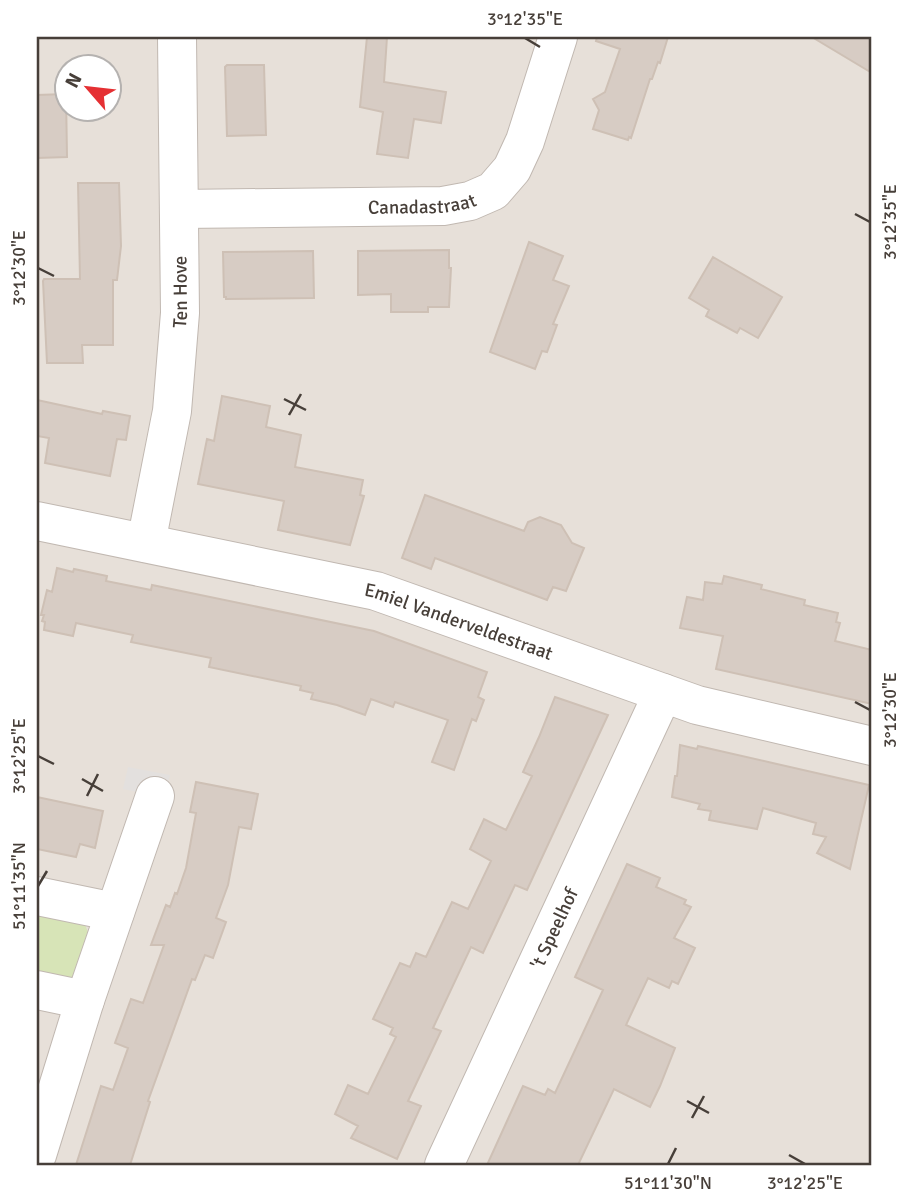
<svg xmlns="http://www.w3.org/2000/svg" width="909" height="1202" font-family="Signika,sans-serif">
<rect width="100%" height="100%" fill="#f4efea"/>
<!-- residential -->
<path fill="#e7e0d9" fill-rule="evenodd" d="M37 37H872V1165H37ZM66 66H108V108H66Z"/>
<!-- green -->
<path fill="#d7e4b7" d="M37 906 84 922 88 932 73 977 67 980 37 979Z"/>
<!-- parking -->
<path fill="#e3e0de" d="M128 767 170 775 164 798 123 789Z"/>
<!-- building -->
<path fill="#d7ccc4" stroke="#cec0b5" stroke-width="2" d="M367 37H387L384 82 446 92 441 123 414 119 408 158 377 154 383 112 360 107Z
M597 37H668L660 63 658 62 652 79H650L631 138 629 137 628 140 593 129 599 110 593 99 605 92 620 49 596 41Z
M812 37H872V73Z
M227 65H264L266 135 227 136 225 67Z
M66 94 67 157 37 158V95Z
M78 183H119L121 246 117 280H113V345H82L83 363H47L43 281 44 279H80Z
M529 242 563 256 553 280 569 286 553 324 557 325 547 352 542 351 535 369 490 352Z
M449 250V268H451L449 307H428V312H391V294L358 295V251Z
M313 251 314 298 226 299V297H224L223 252Z
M713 257 782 297 758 338 740 328 737 333 706 316 709 310 689 298Z
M222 396 270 406 266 427 301 435 295 467 363 480 360 495 364 496 350 545 278 530 284 501 198 484 207 439 214 441Z
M37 400 102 414 103 411 130 416 126 440 117 439 110 476 45 463 49 438 37 436Z
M425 495 524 531 528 522 540 517 561 525 572 543 584 548 566 591 553 587 547 600 435 558 431 569 402 558Z
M57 568 73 572 74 569 107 576 106 581 151 590 152 585 374 631 487 672 478 697 484 700 476 721 472 719 454 770 432 762 448 720 395 702 393 707 371 699 365 715 337 705 311 699 313 693 300 690 301 686 209 667 211 658 131 642 133 635 76 623 73 636 44 630 45 622 42 621 44 615H41L47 590 52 592Z
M724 576 762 585 761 589 805 600 804 605 838 613 836 622 840 623 835 641 872 650V704L716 669 723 636 680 628 687 597 703 600 705 582 722 584Z
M555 697 608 715 527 890 515 885 483 953 471 947 433 1028 441 1031 408 1101 421 1106 397 1159 351 1138 358 1126 335 1114 348 1085 368 1094 396 1037 390 1034 393 1028 373 1019 400 963 410 967 416 953 426 957 452 902 468 909 491 861 470 849 484 819 506 830 532 776 523 772 539 737Z
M680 745 697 749 698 746 869 785 850 869 817 853 826 837 813 834 816 823 763 808 757 829 709 820 711 811 698 809 700 804 672 797 675 776H677Z
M196 782 258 794 251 829 239 827 228 885 216 918 226 922 213 958 205 955 195 980 192 979 148 1101 150 1102 130 1165H76L101 1086 113 1090 128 1048 115 1043 131 999 143 1003 164 945H151L166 905 170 907 175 893 177 894 186 868 196 813 190 812Z
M37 797 103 811 95 848 80 844 76 857 37 849Z
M627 864 660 878 656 887 686 900 684 904 691 907 674 938 695 948 678 984 672 981 669 988 648 978 626 1025 675 1048 660 1086 650 1107 614 1089 578 1165H487L523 1086 545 1095 548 1089 555 1093 603 990 575 977Z"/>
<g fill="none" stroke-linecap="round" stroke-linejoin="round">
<!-- minor casing -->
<g stroke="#c1b8b1" stroke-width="40">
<g id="minor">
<path id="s1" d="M179 209 443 206 470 201 493 191 512 169 525 141 558 37"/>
<path id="s2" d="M37 521 376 591 697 705 872 746"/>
<path id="s3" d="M146 543 172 411 180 313 177 37"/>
<path d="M37 896 115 912"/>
<path d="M37 990 85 1000"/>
<path d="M37 1155 85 1000 155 796"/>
<path id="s4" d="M444 1165 663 693"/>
</g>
</g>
<!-- minor -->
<use href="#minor" stroke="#fff" stroke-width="38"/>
</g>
<!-- ticks -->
<path fill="none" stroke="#473f39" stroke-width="2.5" d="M525 38 540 47M855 214 870 222M38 268 54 276M284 399 306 410M289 415 301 394M855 702 870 710M38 756 54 764M82 779 103 791M87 796 98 774M38 886 47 871M687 1101 709 1113M692 1118 704 1096M789 1155 805 1164M668 1164 676 1148"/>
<g text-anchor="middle" stroke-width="7" stroke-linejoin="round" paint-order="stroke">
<!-- street labels -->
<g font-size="19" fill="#473f39" stroke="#fff">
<text dy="7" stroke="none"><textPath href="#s1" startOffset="243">Canadastraat</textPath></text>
<text dy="7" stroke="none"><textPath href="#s3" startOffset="254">Ten Hove</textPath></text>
<text dy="7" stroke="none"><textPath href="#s2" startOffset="434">Emiel Vanderveldestraat</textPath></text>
<text dy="7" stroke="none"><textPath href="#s4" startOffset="261">'t Speelhof</textPath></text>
</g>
</g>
<!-- border -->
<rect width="909" height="1202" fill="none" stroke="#ffffff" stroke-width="77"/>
<!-- north arrow -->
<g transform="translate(88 88) rotate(298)"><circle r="33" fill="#ffffff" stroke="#b5b2b0" stroke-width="2"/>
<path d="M0-5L12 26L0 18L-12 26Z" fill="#e53033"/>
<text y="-10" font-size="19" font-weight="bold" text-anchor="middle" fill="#473f39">N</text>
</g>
<rect x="38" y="38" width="832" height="1126" fill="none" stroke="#473f39" stroke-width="2.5"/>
<g font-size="18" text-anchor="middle" fill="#473f39">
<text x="525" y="25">3°12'35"E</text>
<text transform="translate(890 222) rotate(-90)" y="6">3°12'35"E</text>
<text transform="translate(19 268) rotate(-90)" y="6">3°12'30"E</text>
<text transform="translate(890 710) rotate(-90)" y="6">3°12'30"E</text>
<text transform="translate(19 756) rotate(-90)" y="6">3°12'25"E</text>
<text transform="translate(19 886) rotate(-90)" y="6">51°11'35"N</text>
<text x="668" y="1189">51°11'30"N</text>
<text x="805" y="1189">3°12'25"E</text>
</g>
</svg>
